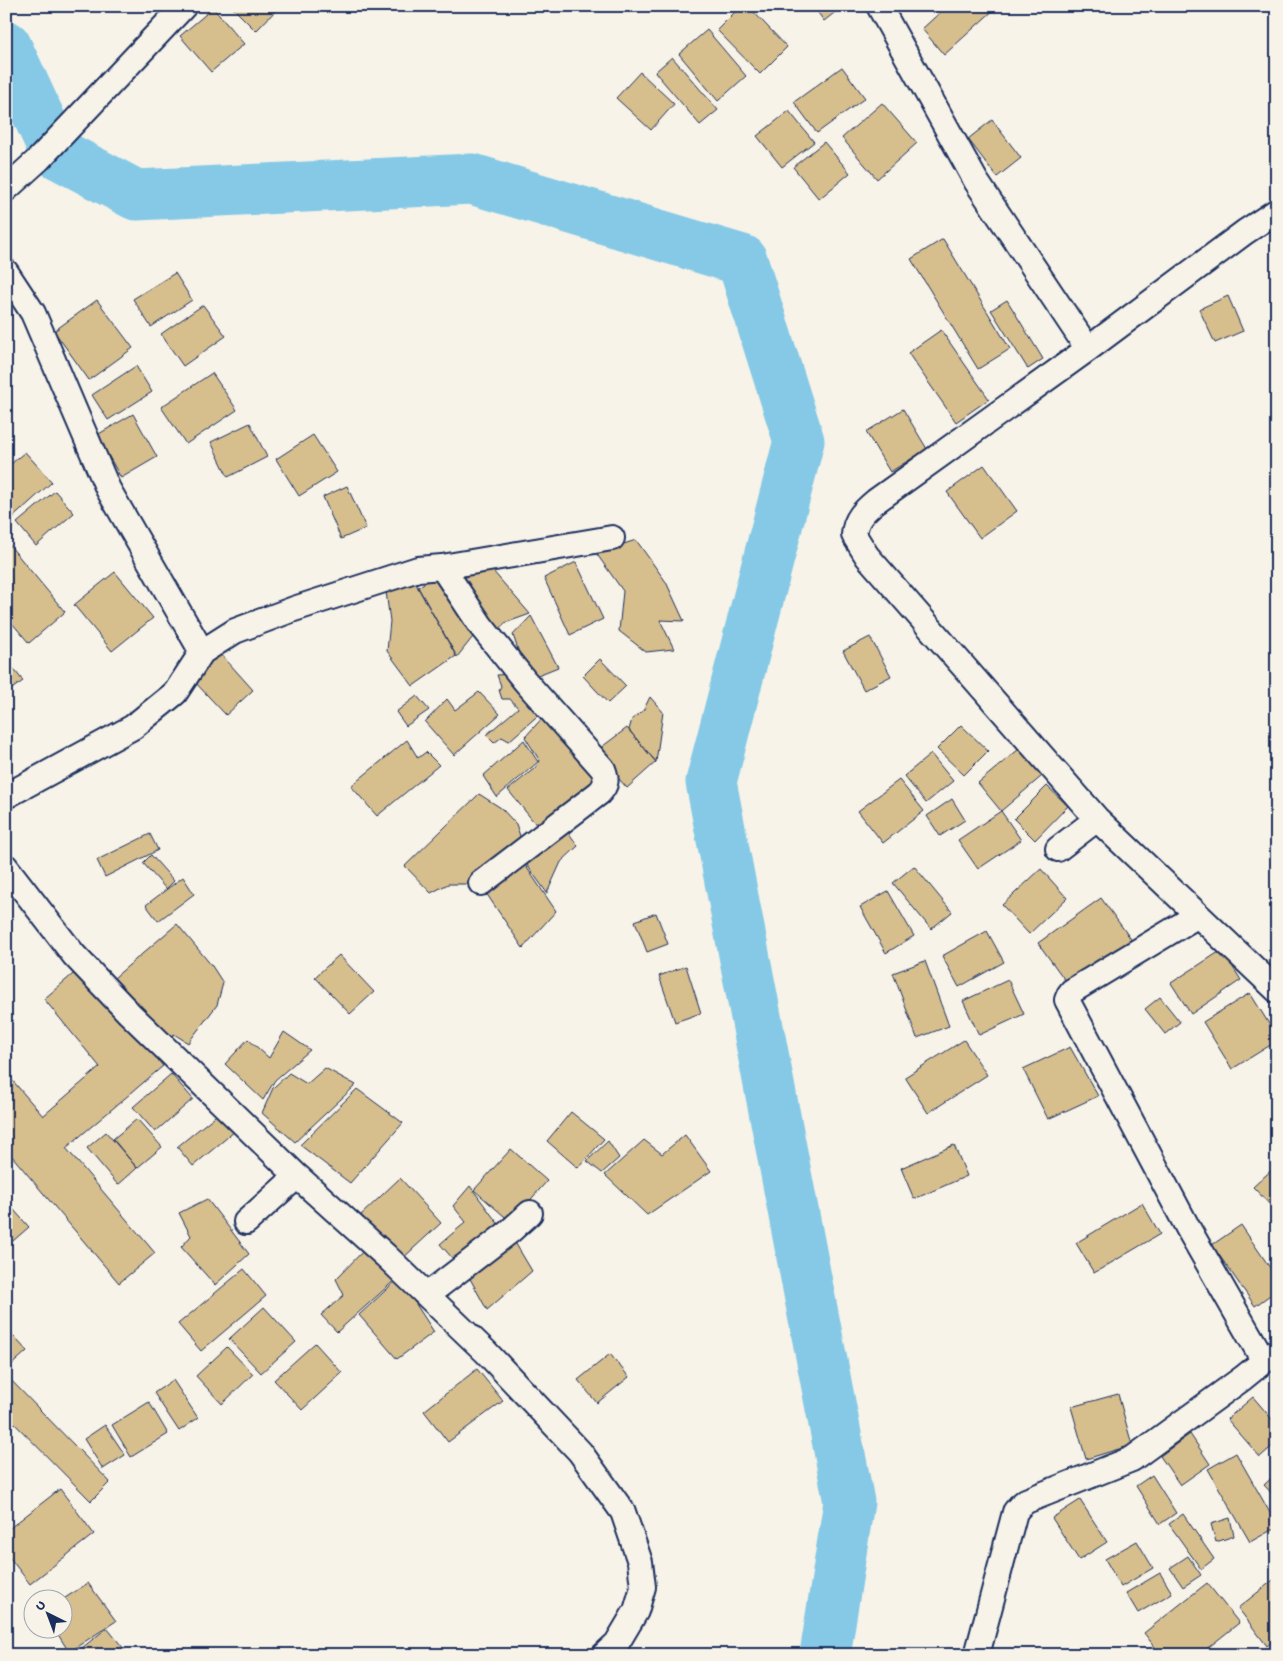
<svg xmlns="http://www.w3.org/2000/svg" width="1283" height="1661" font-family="'Gochi Hand',sans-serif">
<rect width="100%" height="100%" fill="#f7f3e8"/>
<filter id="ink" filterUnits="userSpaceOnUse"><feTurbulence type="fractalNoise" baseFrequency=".02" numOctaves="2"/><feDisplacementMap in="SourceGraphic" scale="10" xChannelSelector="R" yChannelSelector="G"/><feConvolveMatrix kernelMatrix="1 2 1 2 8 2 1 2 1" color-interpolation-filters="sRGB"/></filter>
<g filter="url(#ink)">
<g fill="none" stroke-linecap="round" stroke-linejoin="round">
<!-- river -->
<path stroke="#85c9e6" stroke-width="51" d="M6 46 55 152 136 195 472 179 742 260 799 441 711 782 849 1502 825 1655"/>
</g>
<!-- building -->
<path fill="#d7be8d" stroke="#1b2f5e" d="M231 6H280L256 31Z
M741 6H748L787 47 760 74 717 30Z
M813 6H843L824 21Z
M947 6H996L997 7 944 55 922 29Z
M213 8 244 44 211 72 180 36Z
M707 30 746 76 718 101 679 54Z
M672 57 718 110 700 125 655 72Z
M842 67 865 98 817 133 794 102Z
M640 72 674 104 651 130 616 98Z
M882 103 917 143 877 179 842 138Z
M789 111 814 142 782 167 757 136Z
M992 120 1021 158 997 177 968 139Z
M824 142 850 173 819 199 793 167Z
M943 239 1010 349 978 369 911 259Z
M175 273 192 300 151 327 133 299Z
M1228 296 1243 331 1215 343 1199 309Z
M97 300 133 348 89 380 54 331Z
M1007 300 1043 359 1028 369 991 310Z
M203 305 226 336 183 366 161 334Z
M941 330 989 399 956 422 908 353Z
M136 366 152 392 108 420 92 395Z
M212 373 237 410 186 444 161 407Z
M903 409 927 449 890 472 866 432Z
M133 414 157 457 121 478 97 435Z
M250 423 267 457 228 477 211 442Z
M313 435 337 472 299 496 276 459Z
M25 452 52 482 9 521 6 518V468Z
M984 465 1017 511 980 538 947 492Z
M347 486 366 528 341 539 323 497Z
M55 491 74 513 36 546 17 523Z
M636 540 666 582 684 621 660 620 674 649 646 652 619 631 623 591 596 553Z
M6 541 65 612 29 643 6 616Z
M576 562 603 619 570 635 544 578Z
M486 563 530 614 505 623 493 637 456 584Z
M115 572 153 618 112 651 74 605Z
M419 574 417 586 456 656 413 686 387 651 390 621 385 584Z
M439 574 480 628 457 657 418 587Z
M531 616 558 667 528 679 513 635Z
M870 637 891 676 864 690 843 651Z
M220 653 253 690 226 715 192 679Z
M6 659 23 681 6 693Z
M600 659 626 686 608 703 583 676Z
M513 674 544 710 509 741 502 737 494 743 486 735 518 708 510 699H502L499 690 501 686 497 675Z
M479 692 500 714 454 755 425 722 447 699 455 710Z
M417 696 429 710 406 726 396 712Z
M650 697 663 712 656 762 629 730 632 719 643 711Z
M546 714 597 770 591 776 598 783 538 827 508 790 535 768 540 761 525 737Z
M961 725 988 751 964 775 937 749Z
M627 728 656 762 627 788 595 752Z
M407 740 418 758 426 752 439 765 377 816 351 786Z
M524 740 538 762 497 797 483 776Z
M1019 749 1042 776 1001 811 978 783Z
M931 754 953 781 926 803 904 776Z
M899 780 924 811 883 843 858 811Z
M1047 786 1068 806 1035 840 1014 819Z
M479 794 501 808 516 824 522 842 467 884H448L431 893 405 866Z
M952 799 965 820 940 836 927 816Z
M1001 811 1021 840 978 869 958 840Z
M566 829 578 846 561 862 547 893 522 858Z
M150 834 158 850 105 877 97 860Z
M151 855 174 881 166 889 143 863Z
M521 859 556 911 523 948 482 887Z
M914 866 952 912 931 929 893 883Z
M1041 869 1067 898 1029 934 1002 905Z
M183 877 194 894 158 921 146 905Z
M888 891 914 936 886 953 860 907Z
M1101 898 1133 942 1070 987 1038 943Z
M656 913 668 944 647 952 635 921Z
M177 924 212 966 223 983 217 1005 188 1043 174 1034 165 1045 107 984Z
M987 931 1004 962 959 987 942 956Z
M1277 941V959L1268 950Z
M1222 950 1241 980 1191 1014 1171 983Z
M339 955 374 992 350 1014 315 977Z
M925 961 949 1026 917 1038 893 973Z
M686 966 701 1013 675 1022 659 976Z
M80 968 163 1066 66 1148 155 1253 119 1283 6 1149V1073L43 1116 100 1067 44 999Z
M1008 980 1024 1014 979 1035 963 1001Z
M1250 993 1277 1037V1041L1232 1069 1203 1022Z
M1160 997 1180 1022 1165 1034 1145 1009Z
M284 1032 310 1050 275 1080 263 1100 225 1064 248 1039 269 1058Z
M964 1040 987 1075 928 1113 905 1077Z
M1070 1047 1098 1096 1048 1119 1023 1069Z
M325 1068 356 1085 295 1142 262 1113 273 1088 289 1073 307 1084Z
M171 1074 193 1099 155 1132 133 1107Z
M357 1089 403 1123 350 1183 300 1145Z
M220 1112 235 1131 193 1166 177 1147Z
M571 1112 604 1139 578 1168 547 1141Z
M137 1119 162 1147 137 1168 113 1139Z
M106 1132 137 1168 118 1185 87 1148Z
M685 1135 711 1171 647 1215 605 1175 644 1140 662 1154Z
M608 1141 619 1158 602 1173 587 1161Z
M954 1145 967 1176 914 1199 901 1168Z
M511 1149 547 1181 511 1222 474 1190Z
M1277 1165V1212L1253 1187Z
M400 1178 441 1223 402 1259 361 1215Z
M470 1186 502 1229 460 1267 440 1244 466 1222 453 1206Z
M207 1199 249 1254 215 1285 181 1247 191 1236 179 1213Z
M6 1201 29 1227 6 1247Z
M1142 1203 1160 1234 1094 1273 1076 1243Z
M1241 1225 1277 1278V1290L1255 1306 1212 1245Z
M510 1234 532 1271 487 1310 467 1273Z
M367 1247 398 1277 337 1332 321 1315 344 1295 336 1279Z
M244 1269 266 1296 201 1351 178 1324Z
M399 1278 434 1332 397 1359 359 1315Z
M264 1307 296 1342 261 1373 229 1339Z
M6 1328 27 1351 7 1369 6 1368Z
M315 1343 342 1373 302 1410 274 1380Z
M227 1347 253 1374 222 1404 196 1376Z
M610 1354 629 1377 597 1403 578 1380Z
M477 1369 503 1401 448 1442 424 1411Z
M6 1375 110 1482 91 1501 6 1415Z
M173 1380 198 1418 179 1431 154 1393Z
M1118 1394 1132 1445 1086 1459 1071 1407Z
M1253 1397 1277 1425V1442L1260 1457 1227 1419Z
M149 1402 168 1434 131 1457 112 1425Z
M105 1425 125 1455 103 1469 84 1439Z
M1190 1434 1210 1464 1180 1485 1160 1456Z
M1236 1453 1277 1525V1527L1250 1542 1208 1469Z
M1277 1473V1499L1264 1485Z
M1152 1475 1176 1513 1160 1524 1136 1486Z
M60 1489 94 1534 30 1584 6 1553V1531Z
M1080 1500 1107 1542 1079 1560 1052 1518Z
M1183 1514 1214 1559 1201 1569 1169 1524Z
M1230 1518 1234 1536 1216 1542 1211 1524Z
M1137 1541 1153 1568 1121 1587 1105 1559Z
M1188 1556 1201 1575 1183 1587 1170 1568Z
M1160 1573 1172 1593 1138 1613 1126 1593Z
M1277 1577V1638L1267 1646 1238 1608Z
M88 1583 116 1621 69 1652 54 1628H62V1600Z
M1207 1583 1239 1623 1199 1655H1161L1144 1633Z
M107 1628 129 1655H73Z"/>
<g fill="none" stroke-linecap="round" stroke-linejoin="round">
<!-- minor casing -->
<g stroke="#1b2f5e" stroke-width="28">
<path id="minor" d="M879 6 976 181 1088 349
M6 189 39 159 184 6
M1277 211 1245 232 1088 349 876 501C864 511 855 519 854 535L867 556 1097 819 1277 990
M6 272 33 313 108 489 202 652
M442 567 481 626 525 681 603 769C607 779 607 785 599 793L481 883
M6 796 133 727 175 693 202 652 235 631 294 609 418 569 442 567 612 538
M1058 849 1097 819
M6 867 74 955 129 1013 297 1176 386 1256 486 1352 580 1452 623 1512 640 1562 643 1587 636 1611 617 1643 604 1655
M1198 915 1072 991 1069 995 1067 1000 1189 1230 1264 1361
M246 1222 297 1176
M427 1295 509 1232 530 1213
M977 1655 1015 1512 1020 1506 1026 1501 1132 1459 1243 1378 1275 1352"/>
</g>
<!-- minor -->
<use href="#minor" stroke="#f7f3e8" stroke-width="24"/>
</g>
</g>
<!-- margin -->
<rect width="1283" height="1661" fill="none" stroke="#f7f3e8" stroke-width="25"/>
<rect x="12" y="12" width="1258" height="1636" fill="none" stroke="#1b2f5e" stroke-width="2" filter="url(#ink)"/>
<!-- north arrow -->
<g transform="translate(48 1614) rotate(318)"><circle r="24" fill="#f7f3e8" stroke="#9fa5b1"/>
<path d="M0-4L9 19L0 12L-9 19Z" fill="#1b2f5e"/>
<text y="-8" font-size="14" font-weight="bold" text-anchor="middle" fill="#1b2f5e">U</text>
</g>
</svg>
